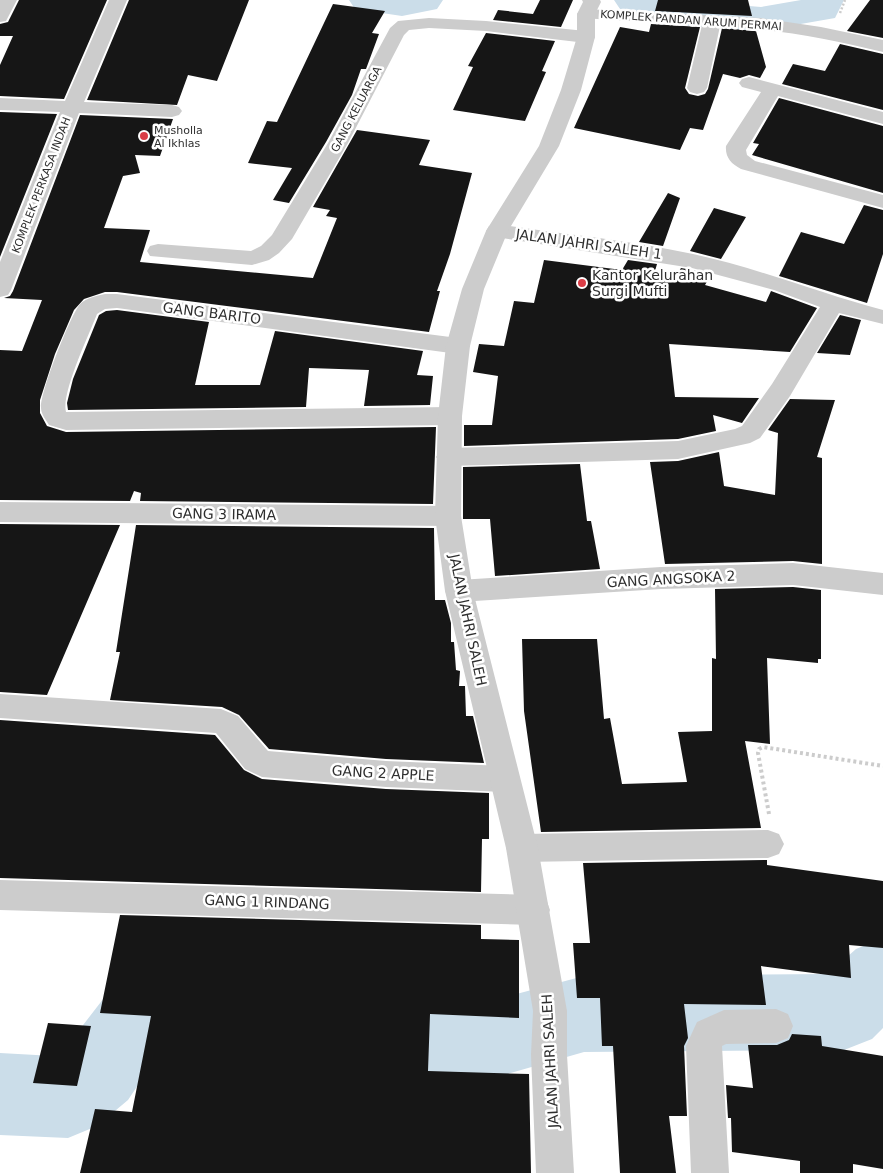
<svg xmlns="http://www.w3.org/2000/svg" width="883" height="1173" font-family="'DejaVu Sans',sans-serif">
<rect width="100%" height="100%" fill="#fff"/>
<g fill="none" stroke-linecap="round" stroke-linejoin="round">
<!-- river -->
<path fill="#cbdde9" fill-rule="evenodd" d="M349 0H443L437 9 402 16 355 9Z
M614 0H677L761 7 801 0H844L835 18 761 31 677 25 620 9Z
M883 938V1028L872 1039 844 1050 584 1052 486 1080 401 1099 344 1097 316 1085 304 1057 316 1029 344 1017 401 1019 486 1002 584 976 828 974 856 949Z
M135 982 236 989 264 1000 276 1028 264 1056 236 1067 154 1061 128 1100 97 1126 68 1138 0 1135V1053L54 1056 70 1042 107 994Z"/>
</g>
<!-- building -->
<path fill="#161616" d="M19 0H107L64 99 0 96V65L13 36H0V24L8 22Z
M129 0H249L217 81 188 75 177 105 87 100Z
M540 0H573L561 27 493 20 498 10 533 14Z
M658 0H748L752 16 655 11Z
M870 0H883V38L847 31Z
M333 4 385 11 372 33 379 34 366 69H361L352 95 326 142 289 203 273 200 292 168 248 163 267 121 277 122Z
M651 24 700 27 685 88 689 94 698 96 705 94 708 89 722 28 756 31 766 67 760 78 749 75 740 78 723 74 703 130 690 128 680 150 574 128 620 27 649 32Z
M486 33 555 41 542 71 546 72 525 121 453 110 473 67 468 66Z
M840 44 883 54V110L782 84 793 64 825 71Z
M779 98 883 126V193L752 155 759 144 753 143Z
M0 112 57 114 0 257Z
M80 115 173 119 160 156 135 155 140 173 123 176 104 228 150 230 140 262 313 278 337 218 326 216 330 210 313 207 357 130 430 140 419 165 472 173 450 254 437 291H440L429 332 117 292H105L84 299 74 310 55 354 40 400V413L47 426 66 432 436 427 433 504 140 501 141 493 134 491 130 501 0 500V350L22 351 42 300 4 298 10 296 13 291Z
M668 193 680 198 663 246 639 242Z
M864 205 883 210V254L867 303 779 276 801 232 844 244Z
M714 208 746 217 721 259 690 251Z
M544 260 622 270 628 260 657 264 655 271 674 279 681 268 692 270 711 275 705 285 766 302 771 291 817 308 790 352 669 344 675 397 759 398 742 423 713 415 716 431 678 439 464 446V425H492L498 376 473 372 479 344 504 346 514 301 534 303Z
M117 310 209 322 195 385H260L275 331 423 351 417 375 433 376 430 405 364 406 369 370 309 368 306 407 68 410 67 403 73 379 99 315 106 311Z
M840 315 861 320 850 355 817 353Z
M790 399 835 400 817 457 822 458V564L793 561 665 564 650 462 678 461 719 452 724 486 775 495 778 433 768 430Z
M580 464 587 521H591L600 569 495 576 490 519H463V467Z
M0 524 120 525 47 695 0 692Z
M136 525 434 528 435 600H445L451 623V642H454L456 670 460 671 459 686H465L466 716H473L484 763 386 759 269 749 239 715 222 707 110 700 120 652H116Z
M793 587 821 590V659H818V663L767 658 770 744 745 741 761 828 541 832 524 711 522 639H597L604 719 610 718 622 784 687 782 678 732 712 731V658L716 659 715 589Z
M0 720 215 735 244 770 262 779 386 789 489 793V839H482L481 892 0 878Z
M767 860V865L883 881V948L849 945 851 978 761 966 766 1005 684 1004 688 1038 684 1046 687 1116H669L676 1173H620L613 1046H602L600 998H577L573 943H590L583 863Z
M120 915 481 925V939L519 940V1018L430 1014 428 1071 529 1074 531 1173H80L95 1109 132 1112 151 1016 100 1013Z
M48 1023 91 1026 77 1086 33 1083Z
M792 1034 821 1036 822 1046 883 1056V1169L853 1164V1173H800V1161L732 1152 731 1118H728L726 1085 753 1088 748 1045H777L789 1040Z"/>
<g fill="none" stroke-linecap="round" stroke-linejoin="round">
<!-- path-far1 -->
<path stroke="#ccc" stroke-width="2.5" stroke-dasharray="2 2" stroke-linecap="butt" d="M840 13 845 0"/>
<!-- path -->
<path stroke="#ccc" stroke-width="4" stroke-dasharray="3 3" stroke-linecap="butt" d="M769 814 758 753 759 749 763 747 883 766"/>
<!-- minor -->
<path fill="#ccc" fill-rule="evenodd" d="M0 0H17L6 21 0 22Z
M109 0H127L84 102 172 105 179 107 182 111 179 115 172 117 79 113 11 290 8 295 0 297V262L60 112 0 110V98L65 101Z
M586 9 761 18 821 27 883 40V52C829 39 776 29 720 26L707 88 704 92 697 94 690 92 687 88 702 25 580 18 577 14 580 10Z
M429 18 486 21 586 31 593 33 595 37 593 41 586 43 486 31 429 28 409 30 404 35 348 143 292 239 279 253 269 260 252 265 150 256 147 251 150 246 158 244 251 251 261 246 272 235 328 143 390 28 398 21Z
M749 77 883 112V124L778 96 746 150 747 155 755 161 883 195V208L741 169C731 164 725 157 726 146L761 92 742 87 739 83 742 79Z
M497 224C562 234 629 240 693 254 758 268 819 293 883 310V324L839 313 790 396 760 438 750 443 678 459 449 466 440 463 436 457 440 451 449 448 678 441 735 429 742 426 772 384 820 307 774 290 692 268 489 236 486 231 489 226Z
M105 294H117L458 338 466 340 470 346 466 352 458 354 117 308 105 309 97 314C89 335 61 393 66 412L450 407 459 410 462 416 459 422 450 425 66 430 49 425C46 420 41 414 41 408 40 393 70 316 80 304 86 298 96 296 105 294Z
M0 502 448 506 457 509 461 516 457 523 448 526 0 522Z
M793 563 883 573V595L793 585 661 589 459 602 449 599 445 591 449 583 459 580 661 567Z
M0 694 221 709 238 716 268 751 386 761 504 766 515 770 519 779 515 788 504 792 386 787 262 777 245 769 216 733 0 718Z
M768 830 779 834 784 844 779 854 768 858 522 862 511 858 506 848 511 838 522 834Z
M0 880 534 895 546 899 550 910 546 921 534 925 0 910Z
M776 1009 788 1014 793 1026 788 1038 776 1043 726 1044 722 1046 729 1173H691L686 1046 697 1022 724 1010Z"/>
<!-- tertiary -->
<path fill="#ccc" fill-rule="evenodd" d="M582 0H600L601 2 595 14V37L581 90 559 146 508 231 484 289 470 346 462 416 461 516 473 591 538 848 567 1011V1055L574 1173H536L531 1055 533 1011 506 848 445 591 435 516 438 416 446 346 462 289 486 231 539 146 561 90 577 37V14L583 2Z"/>
</g>
<!-- markers -->
<g fill="#d93d46" stroke="#fff" stroke-width="2">
<circle cx="144" cy="136" r="5"/>
<circle cx="582" cy="283" r="5"/>
</g>
<g text-anchor="middle" stroke-width="5" stroke-linejoin="round" paint-order="stroke">
<!-- far-street labels -->
<g font-size="11" fill="#2f2f2f" stroke="#fff">
<text transform="translate(691 20) rotate(4)" y="4">KOMPLEK PANDAN ARUM PERMAI</text>
<text transform="translate(356 109) rotate(-62)" y="4">GANG KELUARGA</text>
<text transform="translate(41 185) rotate(-69)" y="4">KOMPLEK PERKASA INDAH</text>
</g>
<!-- far-poi labels -->
<g font-size="11" fill="#2f2f2f" stroke="#fff" text-anchor="start">
<text x="154" y="134">Musholla<tspan x="154" dy="13">Al Ikhlas</tspan></text>
</g>
<!-- street labels -->
<g font-size="14" fill="#2f2f2f" stroke="#fff">
<text transform="translate(589 244) rotate(8)" y="5">JALAN JAHRI SALEH 1</text>
<text transform="translate(212 313) rotate(7)" y="5">GANG BARITO</text>
<text transform="translate(224 514) rotate(1)" y="5">GANG 3 IRAMA</text>
<text transform="translate(671 579) rotate(-3)" y="5">GANG ANGSOKA 2</text>
<text transform="translate(468 620) rotate(78)" y="5">JALAN JAHRI SALEH</text>
<text transform="translate(383 773) rotate(3)" y="5">GANG 2 APPLE</text>
<text transform="translate(267 902) rotate(2)" y="5">GANG 1 RINDANG</text>
<text transform="translate(550 1061) rotate(-93)" y="5">JALAN JAHRI SALEH</text>
</g>
<!-- poi labels -->
<g font-size="14" fill="#2f2f2f" stroke="#fff" text-anchor="start">
<text x="592" y="280">Kantor Kelurahan<tspan x="592" dy="16">Surgi Mufti</tspan></text>
</g>
</g>
</svg>
